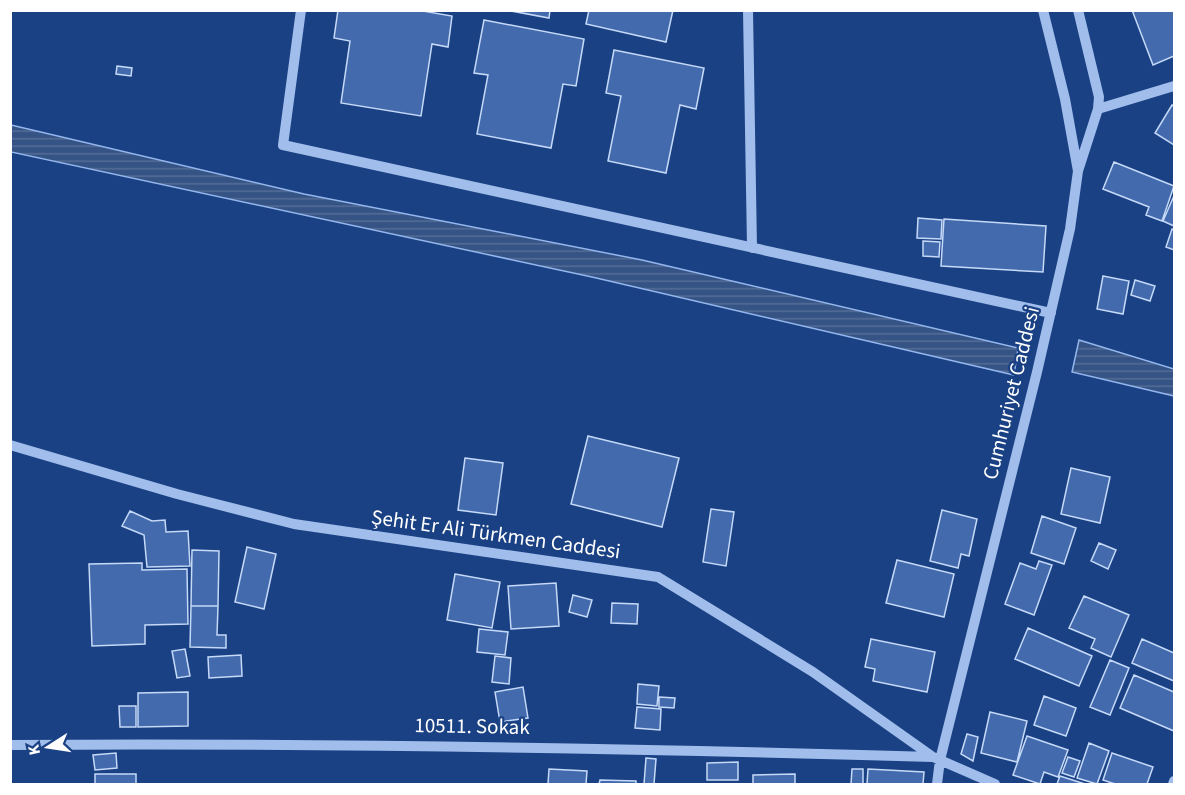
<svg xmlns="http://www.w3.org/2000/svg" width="1185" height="795" font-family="'Source Sans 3',sans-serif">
<defs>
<pattern id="water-rules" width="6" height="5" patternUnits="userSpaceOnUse" patternTransform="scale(1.5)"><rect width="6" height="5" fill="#365385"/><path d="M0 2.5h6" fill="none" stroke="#546d97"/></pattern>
</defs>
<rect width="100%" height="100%" fill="#1a4184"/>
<!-- water -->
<path fill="url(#water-rules)" stroke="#93b6ed" stroke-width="1.5" d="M11 125 304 194 642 260 1018 348 1014 375 592 277 11 152Z
M1079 340 1174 369V396L1072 372Z"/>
<!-- building -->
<path fill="#436aad" stroke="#c5d9f8" stroke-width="1.5" d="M338 10H417L452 16 448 47 432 44 421 116 341 103 350 41 334 38Z
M506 10H550L549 18Z
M589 10H673L666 42 586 24Z
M1132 10H1174V56L1153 65Z
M484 20 584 39 576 86 563 84 551 148 477 134 488 75 474 73Z
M614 50 704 68 696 109 680 105 666 173 608 161 621 96 606 93Z
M117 66 132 68 131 76 116 74Z
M1172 105 1174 106V145L1155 133Z
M1114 162 1174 186 1162 221 1146 215 1149 207 1103 189Z
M1173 198 1174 199V226L1163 221Z
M918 218 942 220 941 239 917 238Z
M944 219 1046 226 1043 272 941 266Z
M1172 229 1174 230V250L1166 247Z
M923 241 940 242 939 257 923 256Z
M1103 276 1129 281 1123 314 1097 309Z
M1135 280 1155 286 1150 301 1131 295Z
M588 436 679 458 662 527 571 504Z
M465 458 503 463 496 515 458 510Z
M1071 468 1110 477 1100 523 1061 514Z
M711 509 734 512 726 566 703 562Z
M942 510 977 519 969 556 961 554 958 568 930 561Z
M130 511 152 521 165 520 166 532 188 531 190 566 147 567 144 535 122 526Z
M1042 516 1076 528 1064 564 1031 553Z
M1099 543 1116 550 1108 569 1091 561Z
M247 547 276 554 264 609 235 602Z
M192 550 219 551 218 606H191Z
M897 560 954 574 944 617 886 603Z
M1039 561 1052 565 1034 615 1005 604 1020 563 1036 569Z
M142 563V570L187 569 188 624 145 625V644L92 646 89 564Z
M455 574 500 582 492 628 447 620Z
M556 583 559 626 511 629 508 586Z
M573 595 592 600 587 617 569 612Z
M1084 596 1129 615 1111 657 1091 648 1095 639 1069 628Z
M612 603 638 604 637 624 611 623Z
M191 606H218L217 635H226V648L190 647Z
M1028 628 1092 656 1079 686 1015 659Z
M479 629 508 632 505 655 477 652Z
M871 639 935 652 927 692 873 681 875 669 865 667Z
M1142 639 1174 653V681L1132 663Z
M185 649 190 676 177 678 172 651Z
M241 655 242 676 209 678 208 657Z
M495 656 511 658 509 684 492 682Z
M1110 660 1129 668 1110 715 1090 707Z
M1134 675 1174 692V731L1120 708Z
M638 684 659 686 657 706 637 704Z
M523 687 528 718 500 722 495 692Z
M188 692V726L138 727V693Z
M1044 696 1076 708 1066 736 1034 725Z
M659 697 675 698 674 708 659 707Z
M119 706H136V727H120Z
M637 707 661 709 660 730 635 728Z
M990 712 1027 721 1017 762 981 753Z
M967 734 978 737 973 761 961 754Z
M1027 736 1068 750 1058 777 1044 772 1040 784 1013 775Z
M1089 743 1109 751 1097 784 1077 778Z
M116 753 117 768 95 770 93 755Z
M1112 753 1153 767 1147 784H1115L1103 780Z
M1068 757 1080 761 1074 777 1062 773Z
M646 758 656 759 654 784H644Z
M738 762V780H707V763Z
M549 769 587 771 586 784H548Z
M852 769H863V784H851Z
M868 769 924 772 923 784H867Z
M95 774H136V784H95Z
M795 774V784H753V775Z
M1060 776 1085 784H1057Z
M600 780 636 781V784H599Z"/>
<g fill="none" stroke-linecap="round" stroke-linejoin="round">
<!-- minor -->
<path stroke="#a0bdeb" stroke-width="10" d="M301 10 283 145 1051 313
M748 10 752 248
M1043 10 1065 99 1078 171
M1098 109 1174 86
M10 445 177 494 294 524 658 577 813 672 933 757 995 784
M10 745C318 743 625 748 933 757
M937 784 940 760 1037 372 1070 229 1078 171 1098 109 1099 97 1078 10
M1173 784 1174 781"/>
</g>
<g text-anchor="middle" stroke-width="4.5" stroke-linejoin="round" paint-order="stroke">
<!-- street labels -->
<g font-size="21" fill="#fff" stroke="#1a4184">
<text transform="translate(1011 393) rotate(-76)" y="7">Cumhuriyet Caddesi</text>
<text transform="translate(496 534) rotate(8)" y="7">Şehit Er Ali Türkmen Caddesi</text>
<text transform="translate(472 726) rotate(1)" y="7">10511. Sokak</text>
</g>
</g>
<!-- border -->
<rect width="1185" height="795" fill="none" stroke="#ffffff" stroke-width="24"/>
<!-- north arrow -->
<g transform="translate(48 747) rotate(258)" stroke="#1a4184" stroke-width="4.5" paint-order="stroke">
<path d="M0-4.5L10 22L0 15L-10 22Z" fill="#ffffff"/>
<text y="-9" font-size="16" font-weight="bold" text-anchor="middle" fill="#ffffff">K</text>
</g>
</svg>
